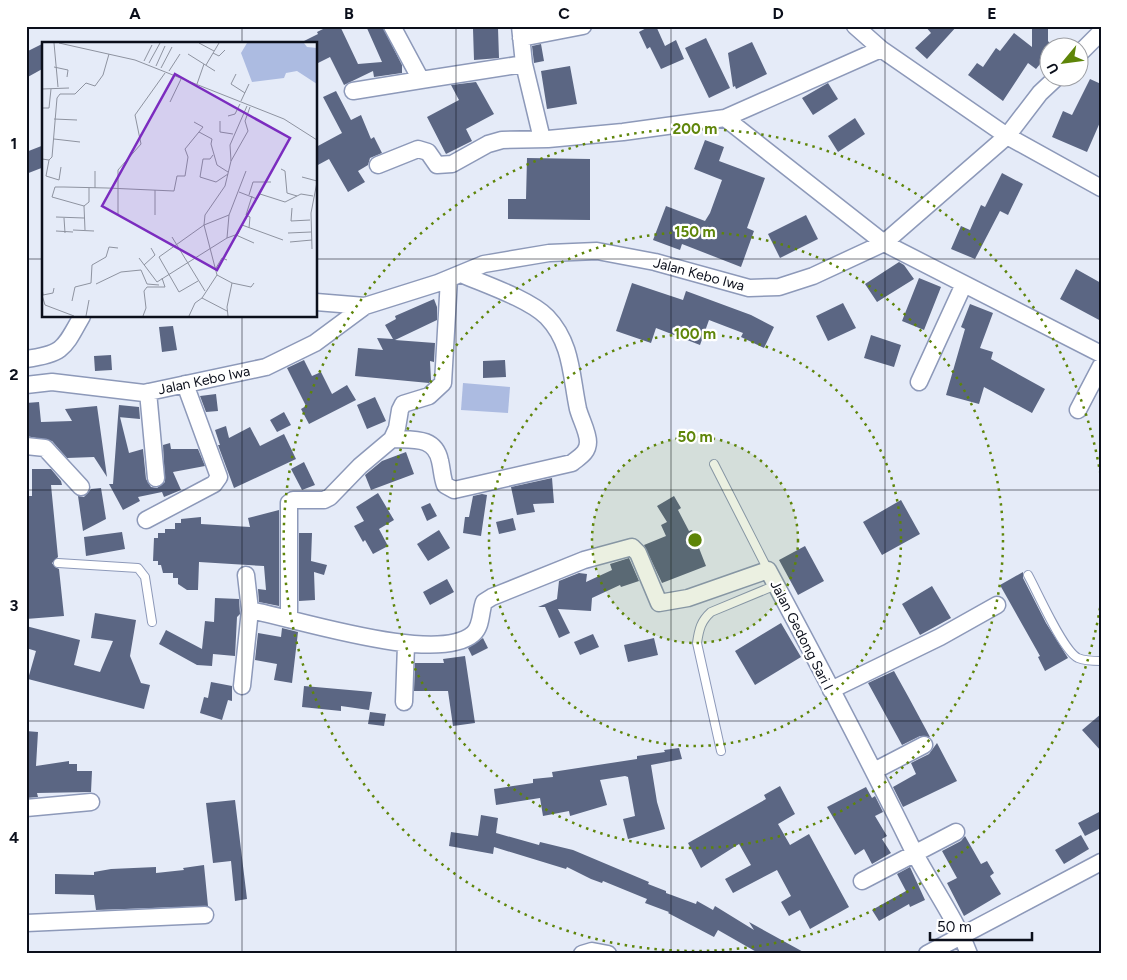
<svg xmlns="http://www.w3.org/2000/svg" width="1127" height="980" font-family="Figtree,sans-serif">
<rect width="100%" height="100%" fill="#e5ebf8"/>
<!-- park -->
<path fill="#acbbe1" d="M463 383 510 387 508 413 461 410Z"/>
<!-- building -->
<path fill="#5b6683" d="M329 26H340L358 64 382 62 366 26H382L402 65V73L374 77 373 71 344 85 330 57 316 64V44H298L318 34 317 32Z
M650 26H656L665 46 676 40 684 59 661 69 650 47 647 49 639 32Z
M925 26H957L927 59 915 48 931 33Z
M1032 26H1048V41L1051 45 1041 55 1045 58 1036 69 1028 63 1003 101 968 75 977 63 983 67 996 48 1000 51 1014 33 1032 47Z
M498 28 499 58 474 60 473 29Z
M706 38 730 88 709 98 685 48Z
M752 42 767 74 736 89 735 86 733 87 728 53Z
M44 43V68L26 78V52Z
M541 44 544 61 534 63 532 46Z
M570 66 577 104 547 109 541 71Z
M1090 79 1101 84V120L1087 152 1052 137 1063 111 1072 115Z
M476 82 494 114 466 129 472 141 446 154 427 117 459 100 451 85Z
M828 83 838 99 813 115 802 98Z
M336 91 351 120 361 115 371 139 374 137 382 153 370 158 368 165 358 171 365 182 348 192 329 159 316 166V147L342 133 323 97Z
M855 118 865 134 838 152 828 136Z
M705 140 724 147 719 161 765 178 747 228 754 231 741 267 682 244 680 250 653 240 666 206 705 221 710 213 722 180 694 169Z
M44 145V167L26 174V152Z
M527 158 590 159V220L508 219V199H526Z
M1002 173 1023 184 1008 215 1000 211 975 259 951 249 961 226 970 230 981 205 985 207Z
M806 215 818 239 780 258 768 234Z
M899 262 904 265 914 279 877 302 865 284Z
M1076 269 1101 283V321L1060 299Z
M919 278 941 287 924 330 902 321Z
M632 283 683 300 686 291 751 315 774 327 764 348 741 337 743 333 709 320 700 345 656 328 651 343 616 331Z
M434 299 437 307V320L395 340 435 343 434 362 430 361 431 380 429 383 355 376 358 348 383 350 377 338 393 339 385 325 396 319 395 316Z
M843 303 856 328 828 341 816 316Z
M970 304 993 313 980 348 993 352 991 359 1045 389 1032 413 984 387 979 404 946 395 965 329 961 327Z
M173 326 177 350 162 352 159 327Z
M871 335 901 345 894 367 864 358Z
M111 355 112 370 95 371 94 356Z
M304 360 312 376 321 372 332 394 347 385 356 400 309 424 301 409 306 406 287 368Z
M505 360 506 377 483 378V361Z
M216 394 218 411 206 412 200 396Z
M375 397 386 421 367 429 357 405Z
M39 402 41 422 72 421 65 409 97 406 107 477 94 457 67 458 52 441 26 436V403Z
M119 405 139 407 140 419 118 417Z
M284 412 291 425 277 432 270 420Z
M118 417H120L129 453 143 449 146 479 151 487 157 488 165 482 163 445 170 443 171 449H198L205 466 173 472 181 490 164 497 162 492 138 497 140 501 123 510 109 484H113Z
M226 426 229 438 250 427 260 446 284 434 296 459 234 488 218 445H220L215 430Z
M406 452 414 474 371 490 365 475 382 461Z
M304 462 315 485 302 490 291 469Z
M32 469H51L61 481 62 485H51L58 557 52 563 55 567 59 569 64 616 26 619V496H32Z
M552 478 554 503 533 504 535 512 517 515 511 487Z
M101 488 106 519 83 531 78 496 84 497 91 489Z
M378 493 394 520 379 529 388 546 373 554 365 540 363 542 354 526 364 521 356 507Z
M482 494 487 495 481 536 463 533 465 517H469L473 496Z
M674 496 681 508 678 510 689 531 692 530 706 566 662 583 644 545 666 536 661 525 667 522 657 506Z
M901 500 920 534 882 555 863 522Z
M430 503 437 516 427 521 421 507Z
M279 510V606L259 602 258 589 266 590 264 566 199 562 198 590H187L178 584V578H173V573H163L161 565H158V561H153L154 538H158V533H165V529H175V523H181V519L201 517V524L250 527 248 518Z
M513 518 516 530 499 534 496 522Z
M439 530 450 548 428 561 417 544Z
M122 532 125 549 86 556 84 537Z
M299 533H312L311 561 327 565 324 575 314 572 315 600 299 601Z
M805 546 824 581 798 595 779 560Z
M629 558 639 581 621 587 620 585 592 598 591 611 558 609 570 633 559 638 545 607H538L557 599 559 581 579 573 587 574 586 582 612 570 610 564Z
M1023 572V578L1046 623 1068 658 1045 671 1038 657 1040 656 1000 585Z
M447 579 454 592 430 605 423 592Z
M932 586 951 618 920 635 902 604Z
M215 598 239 599 240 614 237 617 235 656 213 654 212 666 197 665 159 644 166 630 202 649 205 621 214 622Z
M95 613 136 620 130 656 141 683 150 685 144 709 28 679 36 651 26 648V626L80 640 74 665 100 672 113 641 91 638Z
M781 623 801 657 755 685 735 651Z
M282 628 298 632 292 683 274 680 277 664 255 660 258 633 281 637Z
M593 634 599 647 580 655 574 642Z
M483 638 488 648 472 656 468 648Z
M654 638 658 655 628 662 624 645Z
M465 656 475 723 453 726 448 691H414L415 663H444L443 659Z
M894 671 909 698 930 737 920 736 902 745 868 683Z
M211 682 232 686V701L228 700 222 720 200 713 204 697 208 698Z
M304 686 372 692 369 710 341 706V711L302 707Z
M370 712 386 714 384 726 368 724Z
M1101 714V751L1082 730Z
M26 731 38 732 36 766 69 761V764H77V771H92L91 792 37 793 38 797 26 798Z
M937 743 957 781 903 807 893 787 916 774 911 763 929 754Z
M679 748 682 759 651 765 657 802 665 829 628 839 623 819 635 816 628 777 625 776 600 780 607 805 570 816 569 811 543 816 540 798 496 805 494 789 533 783V779L553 777 552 772 637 759V756L665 752 664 750Z
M780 786 795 814 778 824 790 845 809 834 849 907 810 929 800 910 789 916 781 902 791 896 777 870 733 893 725 879 751 865 739 844 701 868 688 843 766 799 764 795Z
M866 787 872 798 875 796 883 812 875 816 887 836 882 839 891 853 872 864 864 849 855 855 827 807Z
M235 800 247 899 235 901 231 861 213 863 206 803Z
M1101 811V828L1085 836 1078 823Z
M481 815 498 818 496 833 539 845 540 842 573 850 649 882 648 884 666 891V893L696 904 697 901 713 910 715 906 754 930 749 922 807 954H760L718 930 714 937 668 913 669 912 645 903 647 899 603 881 602 883 591 879 567 867 566 869 494 847 493 854 449 846 451 832 478 836Z
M1081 835 1089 849 1064 864 1055 850Z
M965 836 981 864 987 861 994 873 990 876 1001 894 964 916 947 883 957 878 942 851 961 841Z
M204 865 208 906 96 910 94 895 55 894V874L94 875V872L111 869 156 867V873L184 870 183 868Z
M910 867 925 900 910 907 909 904 879 921 872 910 906 891 897 874Z"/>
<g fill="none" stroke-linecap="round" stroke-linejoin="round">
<!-- service casing -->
<g stroke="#8d99b9" stroke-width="10">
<path id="service" d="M714 464 768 570
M58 563 138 568 145 577 152 622
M1028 575C1037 591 1063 651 1078 658 1085 661 1093 661 1101 661
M721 751 697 643C699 629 701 621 711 612L776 585"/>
</g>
<!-- minor casing -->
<g stroke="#8d99b9" stroke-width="19">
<path id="minor" d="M392 26 421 80 524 64
M520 26 524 64 542 139
M855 26 881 49
M521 38 583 26
M1080 53 1101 32
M353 91 421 80
M725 118 884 243 1101 354
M378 165 418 149 428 152 437 165 452 164 488 144 502 140 548 139 623 132 725 118 881 49 1007 136 1101 188
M316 302 365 306
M26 359C64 354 64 348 82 316
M919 382 964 284
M26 385 52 382 144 393 266 367 315 343 365 306 438 283 484 264 549 253 597 251 655 262 749 288 779 287 813 276 884 243 1007 136 1040 93 1056 78
M148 392 156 478
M1078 410 1101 366
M392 439C413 440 435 436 440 461 442 469 442 477 445 485L454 490 572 463C579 457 588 453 588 442 588 432 581 420 578 409 571 376 572 343 547 317 529 299 484 284 461 274
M26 446 45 448 81 487
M146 520 214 484 219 477 185 384
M246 575 250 610
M289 618V503L293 500H324L330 497 360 466 392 439 397 428 400 410 403 404 429 396 443 383 449 279
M242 686 250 610C297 619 437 665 473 634 482 626 480 613 484 602L492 597 584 560 632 547 638 553 659 603 688 598 768 570C818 663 867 756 913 850 931 885 955 917 969 954
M831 690 940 637 997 605
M404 702 406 645
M874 771 924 745
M26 808 91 802
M862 881 956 832
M26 923 205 915
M582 954 592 951 608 954
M927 954 1101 862"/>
</g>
<!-- service -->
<use href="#service" stroke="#fff" stroke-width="8"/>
<!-- minor -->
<use href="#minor" stroke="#fff" stroke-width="16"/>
</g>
<!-- grid -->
<path fill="none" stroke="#0b0f1b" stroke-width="1" stroke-opacity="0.55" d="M242 26V44M456 26V954M671 26V954M885 26V954M26 259H44M316 259H1101M242 316V954M26 490H1101M26 721H1101"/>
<!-- distance rings -->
<circle cx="695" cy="540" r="103" fill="#5e8509" fill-opacity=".12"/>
<g fill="none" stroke="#5e8509" stroke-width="2.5" stroke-dasharray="2.5 5">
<circle cx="695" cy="540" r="103"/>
<circle cx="695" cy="540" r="206"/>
<circle cx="695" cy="540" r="308"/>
<path d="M1100 608A411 411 0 1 1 1100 472"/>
</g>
<g text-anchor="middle" stroke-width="4.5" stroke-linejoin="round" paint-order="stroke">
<!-- street labels -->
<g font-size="14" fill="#0b0f1b" stroke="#fff">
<text transform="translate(699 274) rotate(15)" y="5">Jalan Kebo Iwa</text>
<text transform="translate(204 380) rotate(-12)" y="5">Jalan Kebo Iwa</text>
<text transform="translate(802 635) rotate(63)" y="5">Jalan Gedong Sari I</text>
</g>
</g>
<!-- overview -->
<g transform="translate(42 42)">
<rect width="275" height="275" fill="#e5ebf8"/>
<path d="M205 1H262L265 5 275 6V42L255 29 244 31 242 36 210 40 199 11Z" fill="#acbbe1"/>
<path fill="none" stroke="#8e93a0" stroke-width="1" d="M12 1 16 45M17 1 93 18 242 77 275 98M157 1 172 9M171 11 177 14 183 8M146 12 173 29M102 19 110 3M107 21 118 1M164 23 177 1M114 24 123 4M12 25 26 28 25 35M119 26 130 5M127 29 138 12M194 32 189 42 203 51M155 42 162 22M0 47 27 46M199 59 207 42M128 60 140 35M0 66H7L9 47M186 74 193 72 198 62M12 77 35 78M178 79V90L191 92M157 90 170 97 169 102 175 123 186 130M12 97 38 100M171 113 168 117H161L158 135 174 140 186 132M0 117 7 118 10 115 15 56 18 52H33L44 41 53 44 61 33 67 12M7 118 4 134 17 138 19 125M189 119 206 89 203 79 208 65M239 127 243 129 245 151 255 154M53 129V146M260 135 275 139M47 146V160L42 164 10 155 13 145H22L65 146 132 149 135 134H143L146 115 143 107 161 85 152 80M197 150 215 157 218 152 243 160 259 152 271 154M207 153 211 140H229M42 164 43 188M250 166 249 179 268 178M76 173V128L99 102 93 73 123 31M113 173V148M14 175 42 176M22 176 23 191M207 186 208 175 204 173 210 154M31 188 52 189M14 189 31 190M246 191 269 190M194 193 212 201M130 195 163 249M185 196 196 192 200 183 241 198M248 200 270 198M270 207 269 171 275 140M97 216 115 240 185 196 187 173 204 129M102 223 113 213 109 206M174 226 180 216 185 218M0 229V246M175 233 190 241 185 265 186 274M156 239 137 250 117 215 162 183 187 173M190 241 209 245 212 241M54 242 79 230 99 228 105 242 117 243M0 246 1 253 11 251 12 246M0 253 3 263 32 274M30 259 33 245 49 241 50 223 64 215 67 205 76 206M185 269 160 256 175 233 162 183 163 173 183 144 189 119 188 103 205 64M44 274 47 258M101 274 104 266 102 249 105 245H123L120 236M147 274 153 261 160 256"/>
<path fill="#7b2cbf" fill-opacity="0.15" stroke="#7b2cbf" stroke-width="2.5" d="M133 32 248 96 175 228 60 164Z"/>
<rect width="275" height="275" fill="none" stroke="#0b0f1b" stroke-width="2.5"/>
</g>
<circle cx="695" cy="540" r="8" fill="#5e8509" stroke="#fff" stroke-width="2.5"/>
<g font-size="15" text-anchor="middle" font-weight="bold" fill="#5e8509" stroke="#fff" stroke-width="4.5" stroke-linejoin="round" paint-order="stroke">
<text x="695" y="134">200 m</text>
<text x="695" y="237">150 m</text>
<text x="695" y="339">100 m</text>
<text x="695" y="442">50 m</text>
</g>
<!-- border -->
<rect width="1127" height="980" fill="none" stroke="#ffffff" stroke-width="55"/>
<!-- north arrow -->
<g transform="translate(1064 62) rotate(241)"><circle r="24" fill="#ffffff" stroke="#9d9fa4"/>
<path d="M0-4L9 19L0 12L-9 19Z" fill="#5e8509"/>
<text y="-8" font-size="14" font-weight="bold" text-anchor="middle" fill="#0b0f1b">U</text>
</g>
<!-- scale -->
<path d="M930 932v8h102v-8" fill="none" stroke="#0b0f1b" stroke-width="2.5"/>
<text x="937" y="932" font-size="15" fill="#0b0f1b" stroke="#ffffff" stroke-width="4" paint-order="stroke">50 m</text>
<rect x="28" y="28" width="1072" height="924" fill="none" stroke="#0b0f1b" stroke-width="2"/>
<g font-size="16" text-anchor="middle" font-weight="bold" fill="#0b0f1b">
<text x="135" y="19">A</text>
<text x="349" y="19">B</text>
<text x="564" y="19">C</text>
<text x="778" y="19">D</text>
<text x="992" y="19">E</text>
<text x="14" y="149">1</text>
<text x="14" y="380">2</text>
<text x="14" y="611">3</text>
<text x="14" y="843">4</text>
</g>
</svg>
